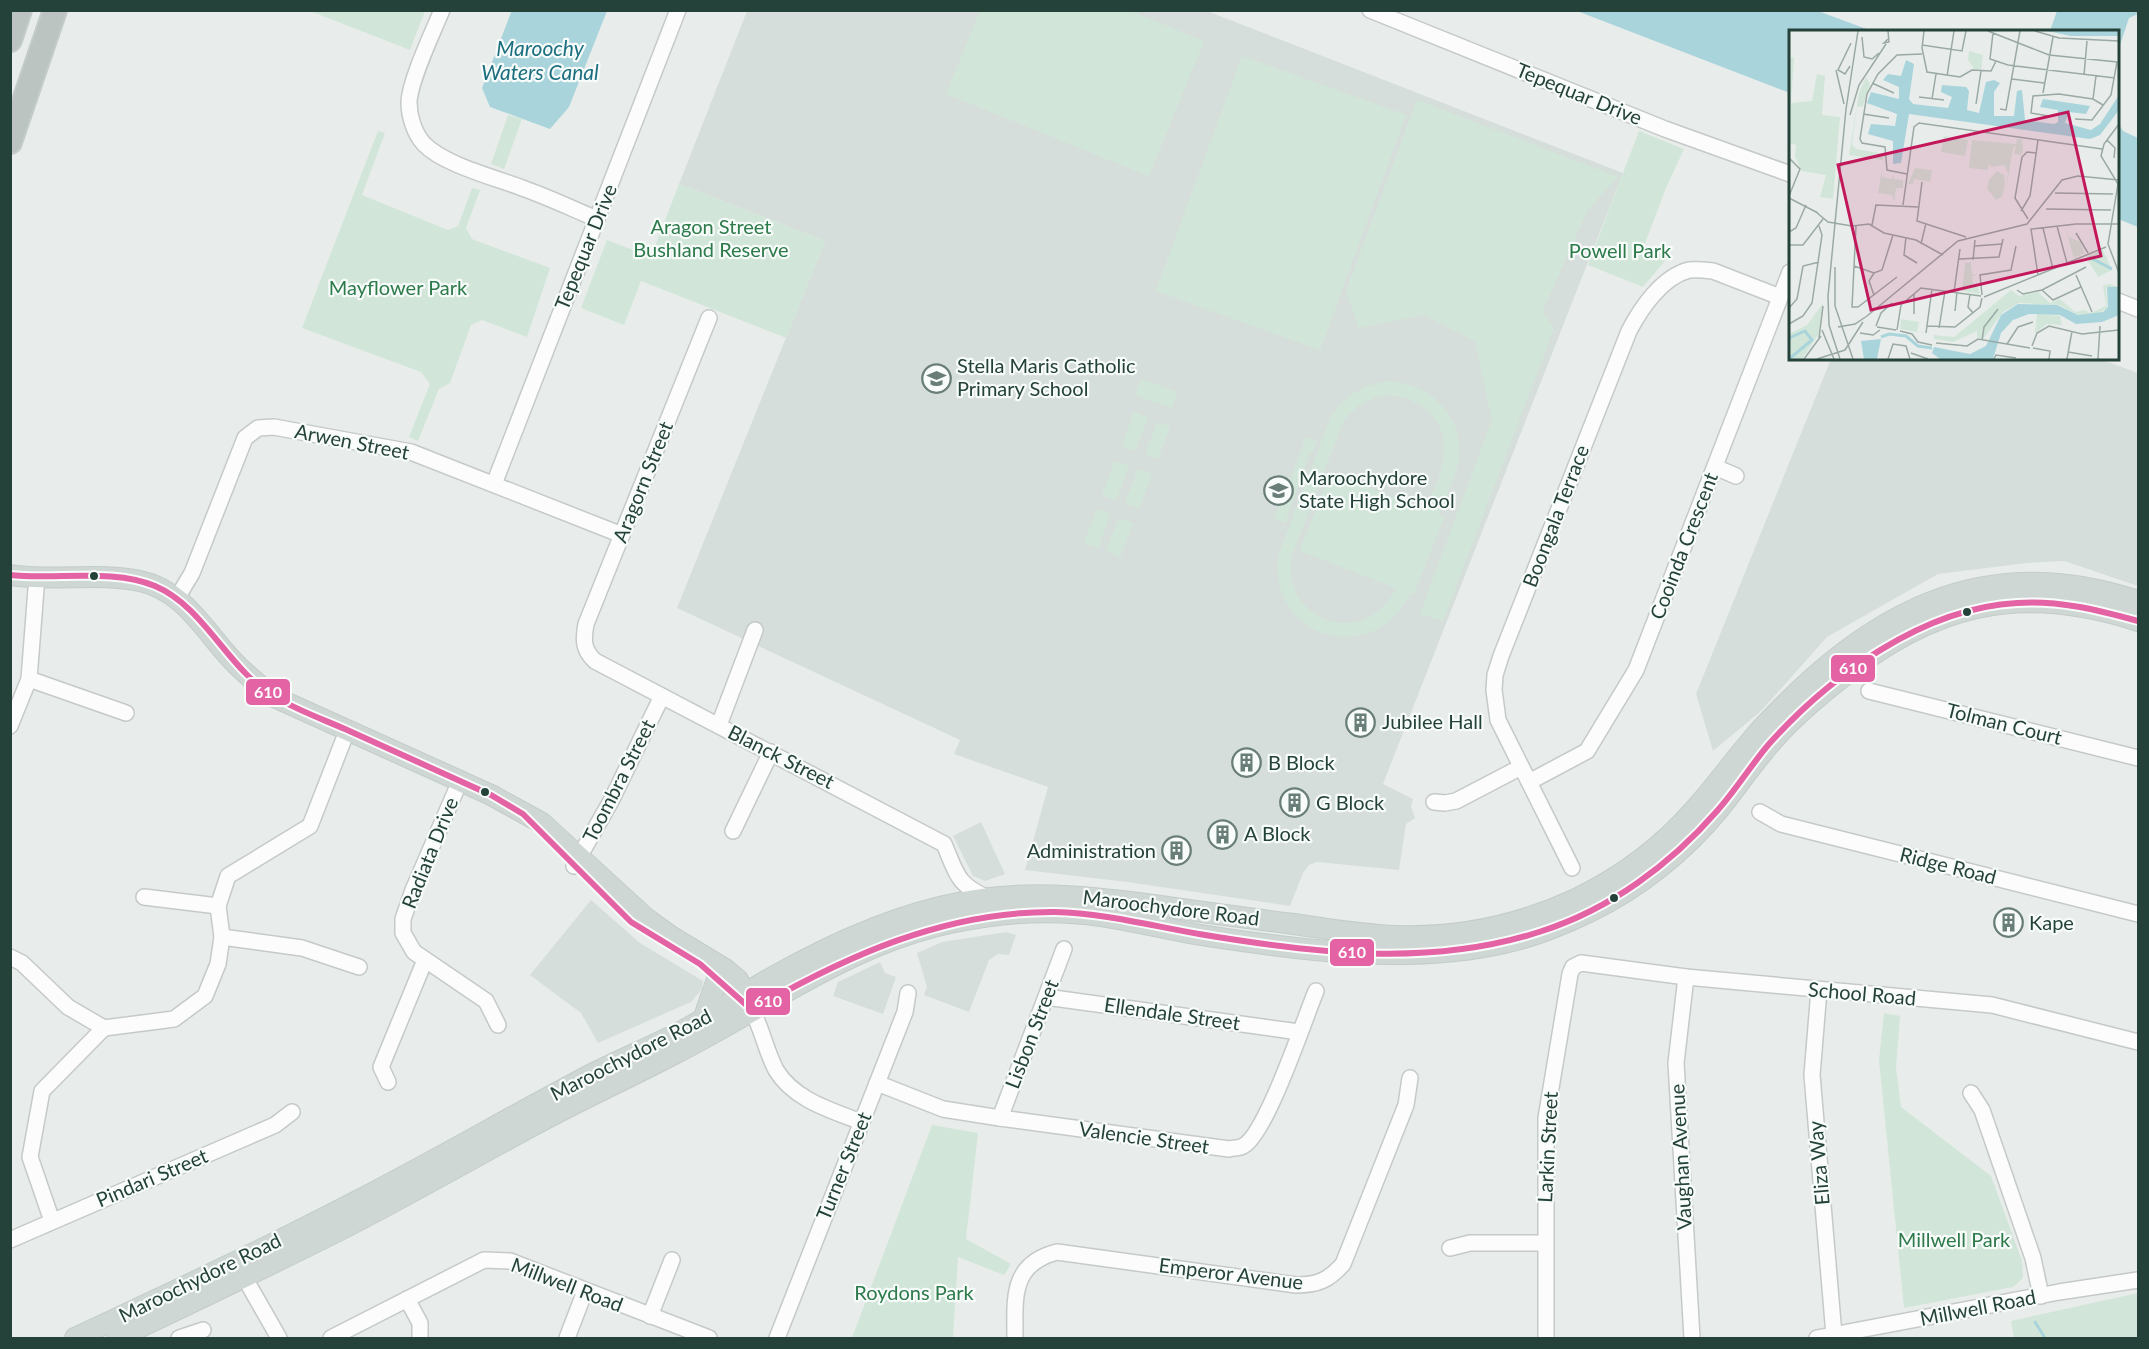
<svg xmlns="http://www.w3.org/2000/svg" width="2149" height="1349" font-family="Lato,sans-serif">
  <rect width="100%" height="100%" fill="#e8edeb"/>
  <!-- built -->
  <g fill="#d6dedb">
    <path d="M747 11H1207L1623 173 1383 784 1413 799 1411 807 1415 818 1406 824 1399 870 1317 862 1309 865 1303 873 1290 906 1127 882 1025 870 1048 787 954 754 960 740 677 608 825 241 679 184Z"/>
    <path d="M1831 359H2100L2138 373V586L2064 561 2027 563 1938 574 1827 637 1761 711 1713 751 1696 694Z"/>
    <path d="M981 822 1005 874 985 881 973 876 953 836Z"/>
    <path d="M591 900 640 943 703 981 702 989 691 1002 598 1043 581 1013 530 975Z"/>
    <path d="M1006 932 1016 935 1009 955 998 954 989 960 969 1012 924 995 927 987 917 953 942 942Z"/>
    <path d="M880 962 885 973 896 977 883 1014 833 996 838 982Z"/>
  </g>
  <!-- green -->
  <g fill="#d1e6d8" fill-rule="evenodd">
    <path d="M310 11H425L410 50Z"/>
    <path d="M980 11H1130L1204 41 1149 176 946 94Z"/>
    <path d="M1242 56 1406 115 1320 350 1156 291Z"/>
    <path d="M1417 100 1618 177 1588 209 1542 312 1554 328 1443 621 1420 614 1492 420 1475 341 1424 315 1359 328 1346 291Z"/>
    <path d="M508 115 522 119 504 169 491 164Z"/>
    <path d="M378 131 385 133 362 195 448 230 458 226 472 188 480 190 466 228 472 239 550 268 527 337 482 320 471 325 450 383 439 389 418 441 409 437 430 384 421 372 302 328Z"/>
    <path d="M1639 131 1684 149 1666 188 1644 246 1669 256 1643 287 1588 265Z"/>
    <path d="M679 184 825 241 786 338 641 281 624 325 581 308 607 240 651 257Z"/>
    <path d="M1141 379 1177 392 1172 408 1135 395Z"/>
    <path d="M1391 381C1430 385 1464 416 1459 458 1456 477 1446 496 1439 515L1444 517 1414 594 1410 593C1374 670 1266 638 1279 554L1331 416C1346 394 1365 384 1391 381ZM1387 395C1418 396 1446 418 1444 451 1444 471 1433 492 1425 509L1330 473 1300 551 1396 588C1368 649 1283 625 1291 558L1343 422C1354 406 1368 398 1387 395Z"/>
    <path d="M1134 412 1148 418 1135 451 1122 446Z"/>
    <path d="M1157 422 1170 427 1158 459 1145 454Z"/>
    <path d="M1306 437 1317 441 1312 454 1310 453 1285 523 1274 519 1279 506H1281Z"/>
    <path d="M1115 461 1129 466 1116 500 1102 495Z"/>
    <path d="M1138 469 1152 474 1139 508 1125 503Z"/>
    <path d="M1097 509 1110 514 1098 548 1084 543Z"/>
    <path d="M1119 518 1133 523 1120 557 1106 551Z"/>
    <path d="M1884 1013 1900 1016 1896 1068 1901 1107 1991 1176 2022 1261 2023 1278 2013 1287 1904 1308 1879 1060Z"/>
    <path d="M932 1125 978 1133 966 1239 1011 1264 1004 1275 958 1257 953 1338H852Z"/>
    <path d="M2138 1293V1338H2014L2011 1321Z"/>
  </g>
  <!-- water -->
  <g fill="#a9d4db">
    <path d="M512 10 607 11 569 107 550 129 490 107 482 88Z"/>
    <path d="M1577 11H1818L1872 31 1790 32V93Z"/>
    <path d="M2057 11 2138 10V14L2129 18 2118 51V32L2050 31Z"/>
    <path d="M2118 123 2123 131 2138 138V227L2118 219Z"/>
  </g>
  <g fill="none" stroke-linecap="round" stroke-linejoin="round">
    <!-- stream -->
    <path stroke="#a9d4db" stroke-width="3" d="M2035 1322 2045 1338"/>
    <defs>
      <g id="minor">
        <path d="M442 10C433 32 410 80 409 102 409 116 414 133 424 144 444 165 497 178 525 189 550 198 573 209 597 219"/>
        <path d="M1370 10 1665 129 1790 174"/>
        <path d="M2118 301 2138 309"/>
        <path d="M709 318 586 624C583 640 583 650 595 661L944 844C957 874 956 884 988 898"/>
        <path d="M1715 467 1736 476"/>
        <path d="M494 484 678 10"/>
        <path d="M177 598 192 573 245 438 258 428 274 427 411 452 622 535"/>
        <path d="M29 679 126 713"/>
        <path d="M1869 691 2138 758"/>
        <path d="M719 725 755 630"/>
        <path d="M10 726 29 679 37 576"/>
        <path d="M460 781 413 890 403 919V933L414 952 486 1001 498 1025"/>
        <path d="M1529 782 1587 751 1636 670 1790 272"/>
        <path d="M1434 802 1445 803 1456 801 1521 767"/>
        <path d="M1760 812 1781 824 2138 914"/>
        <path d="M733 831 771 752"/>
        <path d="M574 866 611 801 662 696"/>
        <path d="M1572 868 1498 720 1494 690 1495 675 1501 656 1629 331C1641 308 1662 277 1689 270 1697 269 1705 270 1713 271L1780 297"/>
        <path d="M144 897 218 906"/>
        <path d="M222 937 302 948 359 967"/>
        <path d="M10 957 22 963 68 1007 104 1028 174 1019 205 996 218 964 222 937 218 906 228 876 310 826 347 731"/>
        <path d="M1686 977 1676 1063 1692 1338"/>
        <path d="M1819 990 1812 1075 1834 1335"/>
        <path d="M1046 997 1299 1032"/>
        <path d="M752 1010C762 1029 766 1051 776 1070 794 1100 831 1110 861 1122"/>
        <path d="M388 1082 381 1067 425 960"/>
        <path d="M877 1083 943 1109 1000 1118 1229 1149C1233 1148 1240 1148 1243 1146 1266 1135 1304 1020 1316 991"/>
        <path d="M1971 1093 1982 1110 2033 1258 2041 1296"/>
        <path d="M1000 1118 1064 949"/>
        <path d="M52 1221 30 1157 42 1091 104 1028"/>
        <path d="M10 1240 275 1125 292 1112"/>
        <path d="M1450 1248 1470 1243H1545"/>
        <path d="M239 1268 279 1338"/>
        <path d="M407 1299 420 1323V1338"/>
        <path d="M650 1316 672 1260"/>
        <path d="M179 1338 203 1330"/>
        <path d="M331 1338 484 1260 510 1261 709 1338"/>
        <path d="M567 1338 585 1291"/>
        <path d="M777 1338 905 1012 908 993"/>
        <path d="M1015 1338C1015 1299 1010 1264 1057 1252L1296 1285C1318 1285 1329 1280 1343 1264L1406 1105 1410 1078"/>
        <path d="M1546 1338V1118L1570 974 1573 967 1581 963 1686 977 1992 1005 2138 1042"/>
        <path d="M1817 1338 2059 1292 2138 1280"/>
      </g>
      <g id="major">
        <path d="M10 575C53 582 97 572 140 581 183 590 204 630 232 660 245 674 259 685 274 697L491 795 542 823 647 919 672 937 725 969 738 980 746 993 750 1004"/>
        <path d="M704 1019C707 1005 713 993 717 979"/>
        <path d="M75 1338C169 1294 263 1250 355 1202 433 1162 510 1117 588 1076 619 1060 651 1047 682 1031 712 1015 741 995 771 978 829 945 896 914 963 902 1024 890 1085 896 1146 904 1195 911 1245 918 1294 924 1329 929 1363 935 1397 936 1459 938 1520 925 1576 899 1621 877 1662 847 1695 809 1718 783 1738 755 1761 729 1867 615 1980 548 2138 601"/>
        <path d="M117 1338C191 1303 266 1267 340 1230 411 1194 479 1154 549 1117 592 1094 637 1074 680 1051 770 1005 854 942 955 922 1003 912 1053 909 1101 916 1134 921 1167 929 1201 935 1297 950 1408 965 1504 943 1533 937 1562 925 1589 912 1639 888 1685 851 1720 808 1739 784 1756 759 1776 737 1794 717 1814 700 1835 683 1931 604 2019 582 2138 621"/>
      </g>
      <g id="highway">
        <path d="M10 40 20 10"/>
        <path d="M10 142 55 10"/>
      </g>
    </defs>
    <!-- minor casing -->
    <use href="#minor" stroke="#c5cac8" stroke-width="18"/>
    <!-- major casing -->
    <use href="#major" stroke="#c3ccc9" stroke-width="22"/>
    <!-- highway casing -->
    <use href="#highway" stroke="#c3ccc9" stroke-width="26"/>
    <!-- minor -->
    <use href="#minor" stroke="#fcfcfc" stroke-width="15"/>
    <!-- major -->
    <use href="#major" stroke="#cfd7d5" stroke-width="20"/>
    <!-- highway -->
    <use href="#highway" stroke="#bcc4c2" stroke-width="22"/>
    <defs>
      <path id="bus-1" d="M10 575C56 580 113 568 155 586 205 607 228 670 275 697 297 710 322 719 345 729 394 751 442 773 491 795L523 814 631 922 700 964 752 1010C846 956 945 911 1055 912 1104 913 1152 926 1199 934 1312 953 1431 968 1542 931 1610 909 1670 865 1717 811 1736 790 1751 765 1769 744 1830 676 1923 608 2017 603 2059 600 2098 610 2138 621"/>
    </defs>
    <!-- bus-1 casing -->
    <use href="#bus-1" stroke="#f7fbf9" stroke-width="10"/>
    <!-- bus-1 -->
    <use href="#bus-1" stroke="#e463a4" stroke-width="6"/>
  </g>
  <!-- icons -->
  <defs>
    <symbol id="school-ring" viewBox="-11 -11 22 22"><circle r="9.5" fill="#f7fbf9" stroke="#697e78" stroke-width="1.5"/><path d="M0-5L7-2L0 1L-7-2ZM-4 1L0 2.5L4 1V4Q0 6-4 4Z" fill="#697e78"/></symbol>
    <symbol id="building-ring" viewBox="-11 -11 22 22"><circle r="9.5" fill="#f7fbf9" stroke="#697e78" stroke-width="1.5"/><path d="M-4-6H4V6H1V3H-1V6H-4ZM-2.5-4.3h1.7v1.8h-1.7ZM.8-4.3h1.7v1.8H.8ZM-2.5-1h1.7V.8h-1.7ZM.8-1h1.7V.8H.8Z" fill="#697e78"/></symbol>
  </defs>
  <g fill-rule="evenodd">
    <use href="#school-ring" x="920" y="362" width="33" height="33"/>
    <use href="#school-ring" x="1262" y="474" width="33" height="33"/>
    <use href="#building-ring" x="1344" y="706" width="33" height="33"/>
    <use href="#building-ring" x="1230" y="746" width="33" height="33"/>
    <use href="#building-ring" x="1278" y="786" width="33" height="33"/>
    <use href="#building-ring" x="1206" y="818" width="33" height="33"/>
    <use href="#building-ring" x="1160" y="834" width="33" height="33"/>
    <use href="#building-ring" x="1992" y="906" width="33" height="33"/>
  </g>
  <!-- markers -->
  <g fill="#24423a" stroke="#f7fbf9" stroke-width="2">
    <circle cx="94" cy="576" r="5"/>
    <circle cx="1967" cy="612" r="5"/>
    <circle cx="485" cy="792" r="5"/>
    <circle cx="1614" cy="898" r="5"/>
  </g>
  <g text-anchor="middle" stroke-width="4.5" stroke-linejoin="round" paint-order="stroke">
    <!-- street labels -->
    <g font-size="20" fill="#24423a" stroke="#f7fbf9">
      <text transform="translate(1579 94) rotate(22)" y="7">Tepequar Drive</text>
      <text transform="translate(586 247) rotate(-68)" y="7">Tepequar Drive</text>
      <text transform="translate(352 442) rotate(11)" y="7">Arwen Street</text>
      <text transform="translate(643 482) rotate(-68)" y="7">Aragorn Street</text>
      <text transform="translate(1556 516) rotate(-69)" y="7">Boongala Terrace</text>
      <text transform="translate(1684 546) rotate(-69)" y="7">Cooinda Crescent</text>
      <text transform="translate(2004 724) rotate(14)" y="7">Tolman Court</text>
      <text transform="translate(781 757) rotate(27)" y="7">Blanck Street</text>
      <text transform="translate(619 781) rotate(-63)" y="7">Toombra Street</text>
      <text transform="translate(430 853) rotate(-68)" y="7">Radiata Drive</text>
      <text transform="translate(1948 866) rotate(14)" y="7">Ridge Road</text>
      <text transform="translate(1171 908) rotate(7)" y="7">Maroochydore Road</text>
      <text transform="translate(1862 994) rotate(5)" y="7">School Road</text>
      <text transform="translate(1172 1014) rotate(8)" y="7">Ellendale Street</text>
      <text transform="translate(1032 1034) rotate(-69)" y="7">Lisbon Street</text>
      <text transform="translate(631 1055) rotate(-27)" y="7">Maroochydore Road</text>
      <text transform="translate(1144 1138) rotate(8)" y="7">Valencie Street</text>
      <text transform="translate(1548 1147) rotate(-87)" y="7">Larkin Street</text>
      <text transform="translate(1681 1157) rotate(-93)" y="7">Vaughan Avenue</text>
      <text transform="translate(1819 1163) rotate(-95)" y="7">Eliza Way</text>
      <text transform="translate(844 1166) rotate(-68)" y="7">Turner Street</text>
      <text transform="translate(152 1178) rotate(-23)" y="7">Pindari Street</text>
      <text transform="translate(1231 1274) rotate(7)" y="7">Emperor Avenue</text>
      <text transform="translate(200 1278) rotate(-26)" y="7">Maroochydore Road</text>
      <text transform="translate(567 1285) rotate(21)" y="7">Millwell Road</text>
      <text transform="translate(1978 1308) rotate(-11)" y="7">Millwell Road</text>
    </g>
    <!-- park labels -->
    <g font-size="20" fill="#2d7a4b" stroke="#f7fbf9">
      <text x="711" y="234">Aragon Street<tspan x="711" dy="23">Bushland Reserve</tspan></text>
      <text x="1620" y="258">Powell Park</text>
      <text x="398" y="295">Mayflower Park</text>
      <text x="1954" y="1247">Millwell Park</text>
      <text x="914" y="1300">Roydons Park</text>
    </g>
    <!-- poi labels -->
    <g font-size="20" fill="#24423a" stroke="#f7fbf9" text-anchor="start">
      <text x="957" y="373">Stella Maris Catholic<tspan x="957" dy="23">Primary School</tspan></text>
      <text x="1299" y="485">Maroochydore<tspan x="1299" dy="23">State High School</tspan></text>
      <text x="1382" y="729">Jubilee Hall</text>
      <text x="1268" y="770">B Block</text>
      <text x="1316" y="810">G Block</text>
      <text x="1244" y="841">A Block</text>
      <text x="1156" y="858" text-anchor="end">Administration</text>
      <text x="2029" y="930">Kape</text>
    </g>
    <!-- water labels -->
    <g font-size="21" font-style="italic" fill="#1c6f80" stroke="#f7fbf9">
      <text x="540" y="56">Maroochy<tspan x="540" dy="24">Waters Canal</tspan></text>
    </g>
  </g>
  <!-- overview -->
  <g transform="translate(1789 30)">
    <rect width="330" height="330" fill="#e8edeb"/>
    <path d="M180 21 194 25 192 40 185 39 179 30ZM0 27 5 28 2 73 23 71 28 44 36 46 33 85 51 87 44 169 31 167 37 145 13 141 6 127 7 115 0 113ZM77 47 81 54 74 76 68 77 63 114 67 119 95 124 94 130 60 125 70 63ZM155 106 179 110 176 126 152 122ZM228 109H233L234 121 232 125 225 124 227 115 224 118 216 166 219 143 215 135 202 137 200 133 199 140 180 138 183 110 227 114ZM126 138 143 140 141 152 125 149 124 154H119ZM93 140V147L103 149 105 144V149L114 150V158H107L105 172 103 165 89 163ZM208 141 215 145 216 155 213 167 207 170 198 159 200 150ZM276 197 280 207 291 212 296 223 285 228ZM314 220 323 240 309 247 297 227ZM182 232 183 244 188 246H183L184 256 189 257 191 264 173 261 176 233ZM320 254 330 257H317L318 278 308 284 290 285 270 275 230 273 214 282 194 309 188 307V301L164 312 145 309V305L165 307 222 260 230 266 249 262 261 273 271 269 286 282 295 280 302 283 317 276 314 256ZM34 273 31 302 13 329H0V304L18 295ZM248 284 271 286 273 295 258 294 246 303ZM112 289 130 292 128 302 111 299Z" fill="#d1e6d8"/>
    <path d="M258 1H330V6H282ZM117 30 125 34 120 69 124 74 159 78 163 67 152 62 153 55 177 57 180 61 178 80 190 83 197 52 205 50 211 53 205 62V86H225L228 61 233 60 236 90 265 94 269 92V80L251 77 254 69 301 76 297 84 280 82 276 93 302 100 311 94 330 65V80L311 105 301 109 120 84 112 133 104 134V111L79 104 82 94 106 96 108 84 78 73 82 62 110 69V57L94 50 99 44 112 46ZM318 257H330V285L313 292 287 294 271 285 240 284 224 290 212 303 204 329H151L143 323 145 317 181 324 197 316 212 285 229 274 268 275 289 285 314 282 319 277ZM92 309 88 329H75L72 311Z" fill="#a9d4db"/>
    <path fill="none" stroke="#a9d4db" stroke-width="3" d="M300 227 323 239M92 307 100 304 117 306 129 316 143 318M0 308 16 301 23 310 0 329"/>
    <path fill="none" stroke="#9aa9a4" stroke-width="1.5" d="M135 1 133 18 138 42 171 47 183 40 202 41 207 31M199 1 260 25 328 32 322 65 303 90 286 89M246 1 270 8 330 11M204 3 201 29 219 35 326 48M73 7 75 27 83 29 90 23M99 9 95 13 100 12 99 1M133 15 173 21 177 1M61 36 56 44 49 40 62 13M47 40 55 74M295 45 298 11M158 46 165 1M223 49 255 53M83 53 105 63M254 63 264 7M130 67 155 70M143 69 147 44M304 69 307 46M187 74 192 41M211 79 217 80 231 1M74 84 100 88M61 85 70 55 97 14M260 86 242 83 244 66 270 64 304 69 314 75M330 94 315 114 312 126 329 154 319 214 330 243M318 110 326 118 325 128M0 128 11 139 0 166M118 144 98 140 96 117 73 113 71 109 78 64 89 44 108 25 133 24M133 152 128 191 177 207M266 163 324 164M0 168 29 183M114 175 125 97 130 93 313 119M257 179 322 180M232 181 241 166 249 110M27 182 39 192 63 196 80 194 95 203 127 210 154 225M239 189 226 168 233 127 238 122 247 123M83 195 87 175 129 177M67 196 63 277H69L108 247M268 196 278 233M254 198 264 239M0 202 7 198 17 175M287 203 299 223M117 207 115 225 128 233M132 214 137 193M0 215H14L34 189M186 216 213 214M170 229 210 227 214 209M184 230 186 210M65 236 85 243 93 240 104 205M46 237V276L64 329M249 245 242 199 287 194H330M287 245 303 282M228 260 234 264 253 260 297 237M253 260 264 270 292 257M165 262 171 219M125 264V284M181 264 179 277 184 283M85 265 80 251 85 243M193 265 191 245 222 240 227 216M195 267 317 217M0 278 8 269 14 236 30 232M166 281 168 262M78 286 169 211 238 194 273 150 289 146 330 150M0 294 14 286 23 273 33 205 30 196M87 296 92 283 103 273M138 296 166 297 191 277 193 268M49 297 66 294 78 286M88 297 107 300M150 298 156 261M33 300 45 329M108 300 112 275 132 258 192 266M111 301 123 304 129 312 143 315M71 303 84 305 91 300M137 303 143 259M30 308 34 276M193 311 195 297 209 279M147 313 178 316 189 309 241 318M218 314 229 297 244 292M243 316 248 303 260 296 293 304 330 300M244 318 261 321 260 329M279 322 303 326M122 323 139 329M15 329 32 306M28 329 56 320 74 292M51 329 40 295 39 266 57 79 69 1M99 329 104 314 117 316 121 329M205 329 207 325 227 328M278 329 283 301M309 329 311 296"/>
    <path fill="#c2185b" fill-opacity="0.15" stroke="#c2185b" stroke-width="3" d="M279 82 312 226 82 280 49 135Z"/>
    <rect width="330" height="330" fill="none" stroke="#24423a" stroke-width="3"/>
  </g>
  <g stroke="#f7fbf9" stroke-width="2">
    <rect x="1830" y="654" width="46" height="29" rx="6" fill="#e463a4"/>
    <rect x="245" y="678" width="46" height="28" rx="6" fill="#e463a4"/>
    <rect x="1329" y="938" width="46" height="29" rx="6" fill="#e463a4"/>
    <rect x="745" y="987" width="46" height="29" rx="6" fill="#e463a4"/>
  </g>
  <g font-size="16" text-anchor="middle" font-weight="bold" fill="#fff">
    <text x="1853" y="674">610</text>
    <text x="268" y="698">610</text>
    <text x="1352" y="958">610</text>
    <text x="768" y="1007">610</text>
  </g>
  <!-- border -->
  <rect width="2149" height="1349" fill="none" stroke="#24423a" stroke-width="24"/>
</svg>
